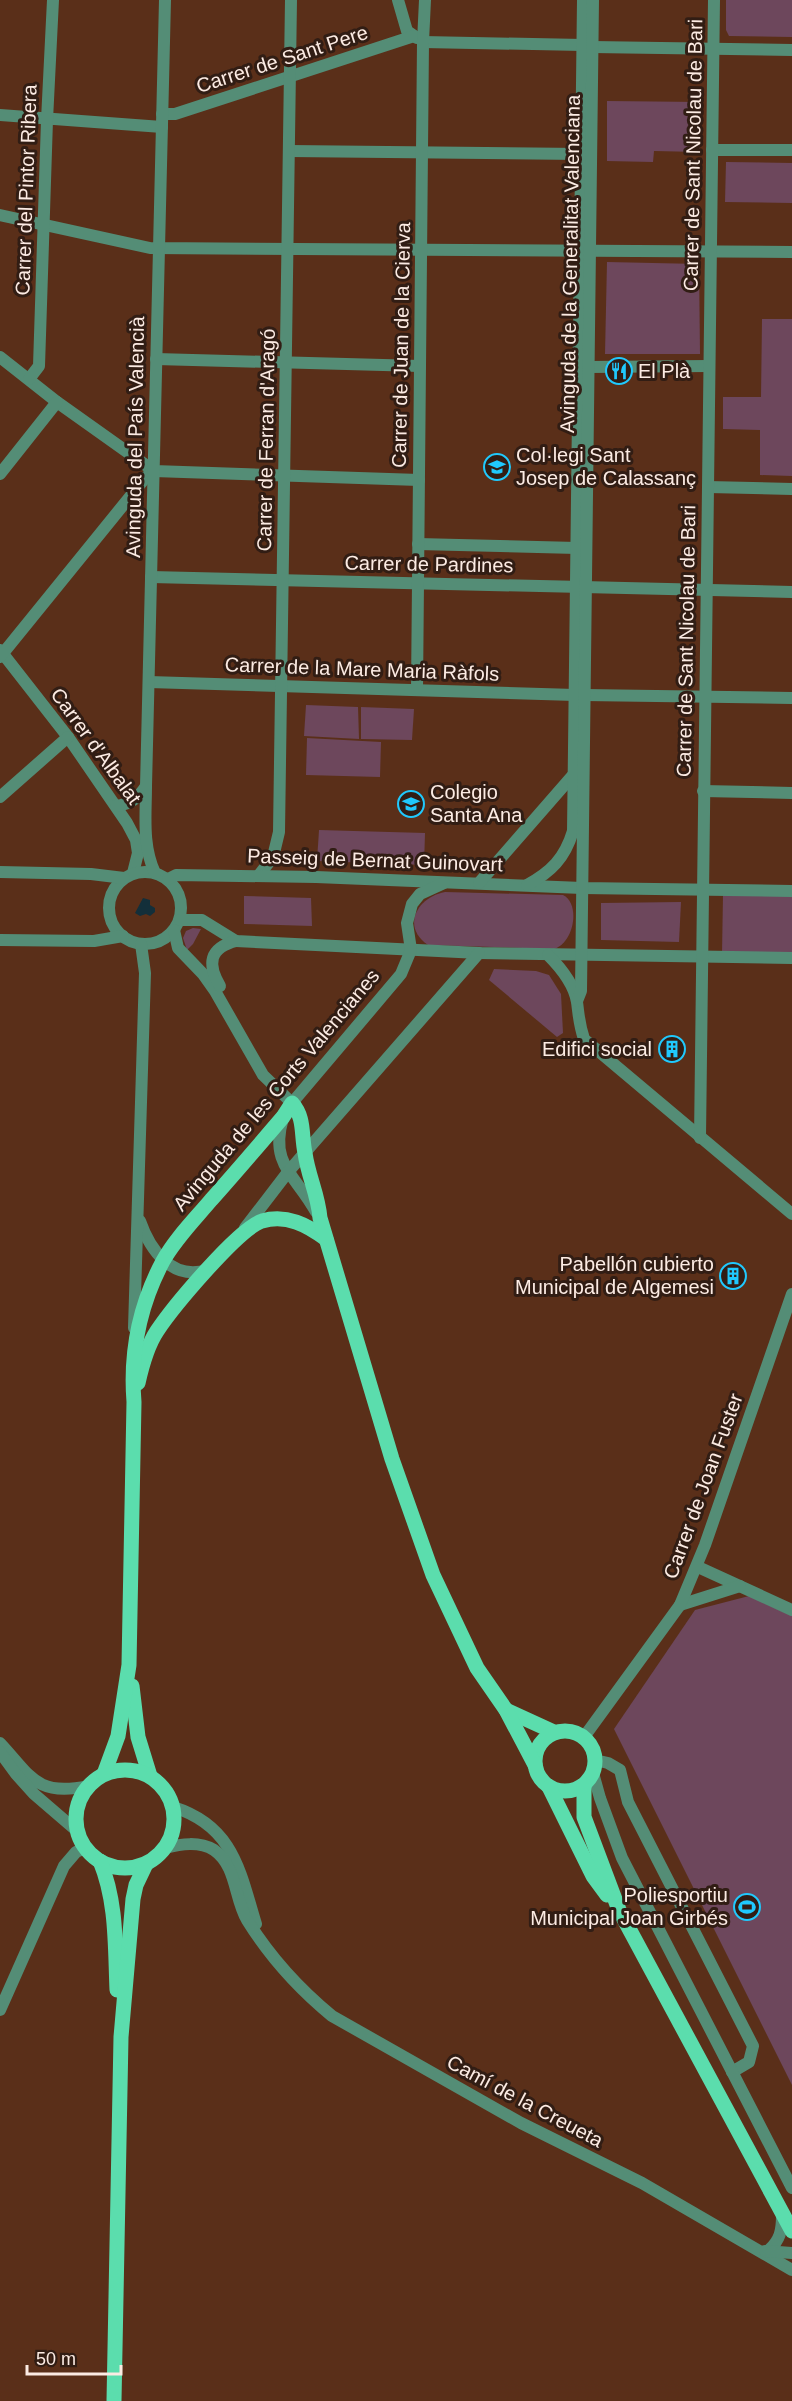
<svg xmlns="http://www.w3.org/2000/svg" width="792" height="2401" font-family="Arial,sans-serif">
  <rect width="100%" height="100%" fill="#5a2f19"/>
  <!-- green -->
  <g fill="#6d475c">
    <path d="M726 0H792V37L729 36 726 30Z"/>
    <path d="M607 101 700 102V152L654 151 653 162 607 161Z"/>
    <path d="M726 162 792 163V203L725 202Z"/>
    <path d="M607 262 699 264 700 354H605Z"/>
    <path d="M762 319H792V476L760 475V430L723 429V397H761Z"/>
    <path d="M306 705 358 707 359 739 304 736Z"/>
    <path d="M361 707 414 709 412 740 361 739Z"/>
    <path d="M307 738 381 742 380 777 306 775Z"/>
    <path d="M319 830 425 833 424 865 317 861Z"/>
    <path d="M445 892 563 895C581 904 574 943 554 949L428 945C401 927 417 897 445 892Z"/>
    <path d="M723 895 792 896V955L722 954Z"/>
    <path d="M244 896 311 898 312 926 244 924Z"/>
    <path d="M681 902 679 942 601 940V903Z"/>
    <path d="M193 928 201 929 193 944 187 950 183 938 186 931Z"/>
    <path d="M494 969 536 971 549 975 561 994 563 1033 557 1037 489 980Z"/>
    <path d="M749 1596 792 1616V2085L614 1729 695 1610Z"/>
  </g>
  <!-- water -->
  <path fill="#132f3a" d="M143 898 150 900V905L155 908V912L150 916 146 914 140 916 135 913Z"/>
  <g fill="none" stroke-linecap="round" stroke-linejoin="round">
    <!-- minor -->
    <g stroke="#548d76" stroke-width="12">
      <path d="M398 0 407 31 417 38"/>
      <path d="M423 42 583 45"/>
      <path d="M592 47 792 50"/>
      <path d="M162 114H175L414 36"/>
      <path d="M0 115 162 127"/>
      <path d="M712 150H792"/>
      <path d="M289 151 582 154"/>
      <path d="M0 215 150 248 792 252"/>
      <path d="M0 357 57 402 154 471 419 480"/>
      <path d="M156 359 420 366"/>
      <path d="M588 367 709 366"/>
      <path d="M29 379 39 366 47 120 53 0"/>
      <path d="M0 474 57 402"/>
      <path d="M708 487 792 489"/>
      <path d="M418 544 577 548"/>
      <path d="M151 577 792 592"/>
      <path d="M0 650 68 737 127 823 136 840 138 853 133 873"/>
      <path d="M0 657 146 477 154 471"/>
      <path d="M149 682 575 695"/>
      <path d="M417 690 423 42 425 0"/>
      <path d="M584 695 792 698"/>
      <path d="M703 791 792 793"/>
      <path d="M0 797 68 737"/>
      <path d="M116 806C131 804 138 798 146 786"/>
      <circle cx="145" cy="908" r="36"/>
      <path d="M0 872 91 874 124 878"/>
      <path d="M155 873C142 845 146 815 146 786L165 0"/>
      <path d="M259 875 273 857 279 832 291 0"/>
      <path d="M168 879 176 875 316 877 582 888 792 891"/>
      <path d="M479 883 574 774"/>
      <path d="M527 885C551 872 565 858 573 831L583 0"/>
      <path d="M180 920H202L236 941 479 953 792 958"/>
      <path d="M174 930 178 948 203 974 215 991 263 1075 292 1103 401 974 411 950 407 923 412 904 420 894 444 883"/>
      <path d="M0 940 94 941 123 936"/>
      <path d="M548 955C560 967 574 984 577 1002 579 1017 579 1024 584 1039L792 1214"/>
      <path d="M220 986C207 964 209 948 236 941"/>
      <path d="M577 1001 581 991 593 0"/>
      <path d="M283 1118C269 1165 296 1175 316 1212"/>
      <path d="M700 1138 714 0"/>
      <path d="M140 1221C150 1250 172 1281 207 1270"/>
      <path d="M245 1228 288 1172 479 953"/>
      <path d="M134 1328 145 973 141 944"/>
      <path d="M698 1567 792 1610"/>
      <path d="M680 1605 740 1586"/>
      <path d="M584 1737 680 1605 705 1545 792 1294"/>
      <path d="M0 1743C31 1776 36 1797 88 1786"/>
      <path d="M0 1752 16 1774 34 1794 77 1831"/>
      <path d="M595 1760 608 1763 620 1770 628 1802 753 2046 749 2062 732 2072"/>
      <path d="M593 1773 600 1798 622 1858 792 2188"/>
      <path d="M173 1807C234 1826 240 1872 256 1924"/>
      <path d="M165 1848C181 1844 199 1841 214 1850 237 1866 234 1898 247 1920 270 1957 298 1988 332 2016L521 2123 642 2183 792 2270"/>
      <path d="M0 2010 64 1866 76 1852 85 1848"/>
      <path d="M769 2250C780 2240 782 2231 782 2215"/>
      <path d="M765 2251 792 2253"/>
    </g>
    <!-- major -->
    <g stroke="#5bddad" stroke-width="15">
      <path d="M138 1383C142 1365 147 1346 157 1331 173 1307 238 1229 262 1221 287 1214 307 1225 326 1239"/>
      <path d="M132 1686 138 1737 150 1776"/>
      <path d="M506 1710 554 1732"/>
      <circle cx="565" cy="1761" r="30"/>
      <circle cx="125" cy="1819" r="49"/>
      <path d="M104 1774 118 1736 129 1665 134 1402C130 1352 139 1306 163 1261 175 1239 195 1219 211 1200 235 1173 259 1145 283 1117L292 1103C305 1118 301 1134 305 1153 308 1176 318 1194 320 1218L392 1459 433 1575 477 1668 506 1710 535 1765"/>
      <path d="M584 1785V1817L619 1910 792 2231"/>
      <path d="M549 1787 593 1876 607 1895"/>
      <path d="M100 1861C117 1902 115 1946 117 1990"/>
      <path d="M114 2401 121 2037 133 1899 136 1885 146 1864"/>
    </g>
  </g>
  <!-- icons -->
  <defs>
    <symbol id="restaurant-ring" viewBox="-11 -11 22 22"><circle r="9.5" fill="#311d14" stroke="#20c9fd" stroke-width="1.5"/><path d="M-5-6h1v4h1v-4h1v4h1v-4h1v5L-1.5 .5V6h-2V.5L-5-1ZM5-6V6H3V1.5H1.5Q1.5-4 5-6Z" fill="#20c9fd"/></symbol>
    <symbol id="school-ring" viewBox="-11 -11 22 22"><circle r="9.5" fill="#311d14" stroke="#20c9fd" stroke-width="1.5"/><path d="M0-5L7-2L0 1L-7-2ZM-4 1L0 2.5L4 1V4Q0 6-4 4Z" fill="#20c9fd"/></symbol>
    <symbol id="building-ring" viewBox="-11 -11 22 22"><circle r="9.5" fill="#311d14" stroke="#20c9fd" stroke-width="1.5"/><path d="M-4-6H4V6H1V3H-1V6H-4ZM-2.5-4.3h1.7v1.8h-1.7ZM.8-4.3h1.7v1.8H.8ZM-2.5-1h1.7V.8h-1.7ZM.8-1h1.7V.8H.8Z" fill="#20c9fd"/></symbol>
    <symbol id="stadium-ring" viewBox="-11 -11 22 22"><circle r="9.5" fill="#311d14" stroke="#20c9fd" stroke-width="1.5"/><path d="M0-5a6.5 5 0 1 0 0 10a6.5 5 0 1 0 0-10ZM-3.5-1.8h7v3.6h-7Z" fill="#20c9fd"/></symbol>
  </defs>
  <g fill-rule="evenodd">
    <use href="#restaurant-ring" x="604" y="356" width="30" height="30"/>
    <use href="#school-ring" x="482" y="452" width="30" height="30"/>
    <use href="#school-ring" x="396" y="789" width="30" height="30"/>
    <use href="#building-ring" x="657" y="1034" width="30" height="30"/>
    <use href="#building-ring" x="718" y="1261" width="30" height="30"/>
    <use href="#stadium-ring" x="732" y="1892" width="30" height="30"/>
  </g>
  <g text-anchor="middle" stroke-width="6" stroke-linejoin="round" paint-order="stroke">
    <!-- street labels -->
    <g font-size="20" fill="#fcebe3" stroke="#311d14">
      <text transform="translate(282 59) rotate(-18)" y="7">Carrer de Sant Pere</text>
      <text transform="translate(693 155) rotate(-89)" y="7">Carrer de Sant Nicolau de Bari</text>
      <text transform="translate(26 190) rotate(-88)" y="7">Carrer del Pintor Ribera</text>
      <text transform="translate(570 264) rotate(-89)" y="7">Avinguda de la Generalitat Valenciana</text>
      <text transform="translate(401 345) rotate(-89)" y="7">Carrer de Juan de la Cierva</text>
      <text transform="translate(135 437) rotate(-89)" y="7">Avinguda del País Valencià</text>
      <text transform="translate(266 440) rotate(-89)" y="7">Carrer de Ferran d'Aragó</text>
      <text transform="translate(429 564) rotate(1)" y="7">Carrer de Pardines</text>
      <text transform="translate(686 641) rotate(-89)" y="7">Carrer de Sant Nicolau de Bari</text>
      <text transform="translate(362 669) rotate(2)" y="7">Carrer de la Mare Maria Ràfols</text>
      <text transform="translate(96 746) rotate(54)" y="7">Carrer d'Albalat</text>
      <text transform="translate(375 860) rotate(2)" y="7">Passeig de Bernat Guinovart</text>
      <text transform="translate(276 1090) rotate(-50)" y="7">Avinguda de les Corts Valencianes</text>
      <text transform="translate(703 1486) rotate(-70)" y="7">Carrer de Joan Fuster</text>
      <text transform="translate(525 2101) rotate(28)" y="7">Camí de la Creueta</text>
    </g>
    <!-- poi labels -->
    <g font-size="20" fill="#fcebe3" stroke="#311d14" text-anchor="start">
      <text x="638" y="378">El Plà</text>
      <text x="516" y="462">Col·legi Sant<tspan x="516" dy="23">Josep de Calassanç</tspan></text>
      <text x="430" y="799">Colegio<tspan x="430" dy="23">Santa Ana</tspan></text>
      <text x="652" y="1056" text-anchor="end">Edifici social</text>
      <text x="714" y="1271" text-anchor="end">Pabellón cubierto<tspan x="714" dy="23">Municipal de Algemesi</tspan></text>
      <text x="728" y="1902" text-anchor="end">Poliesportiu<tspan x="728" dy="23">Municipal Joan Girbés</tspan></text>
    </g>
  </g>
  <!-- scale -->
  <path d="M27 2365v9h94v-9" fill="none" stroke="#fcebe3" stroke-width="3"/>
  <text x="36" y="2365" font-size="18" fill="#fcebe3" stroke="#311d14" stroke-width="4.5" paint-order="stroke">50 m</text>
</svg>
